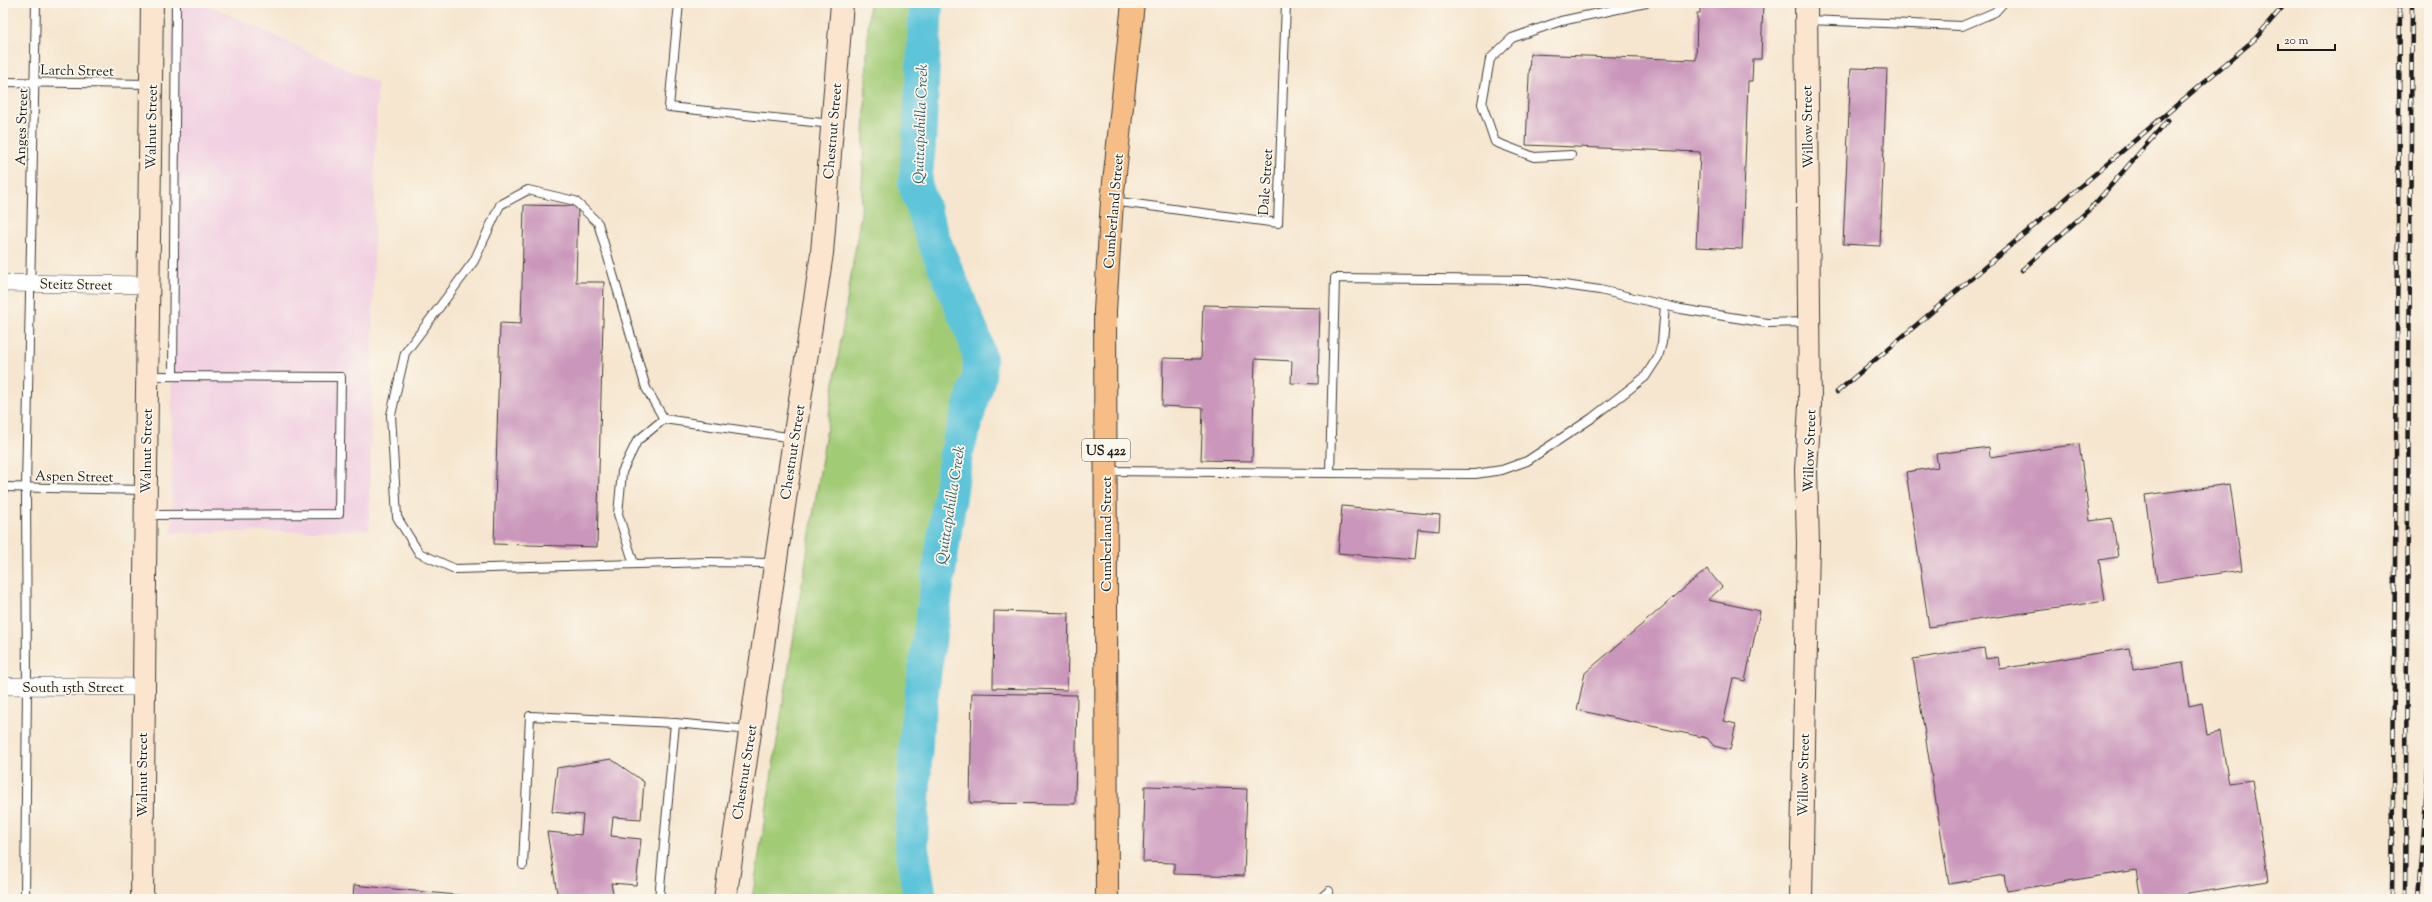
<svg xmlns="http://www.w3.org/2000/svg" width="2432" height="902" font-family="'Sorts Mill Goudy',serif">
  <rect width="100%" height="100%" fill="#fbf7ec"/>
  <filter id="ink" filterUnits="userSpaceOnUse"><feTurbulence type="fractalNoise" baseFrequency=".025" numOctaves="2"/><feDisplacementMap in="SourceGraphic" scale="8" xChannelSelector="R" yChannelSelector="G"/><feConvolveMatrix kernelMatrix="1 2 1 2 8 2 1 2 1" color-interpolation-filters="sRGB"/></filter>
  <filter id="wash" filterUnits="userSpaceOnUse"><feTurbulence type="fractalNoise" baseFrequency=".012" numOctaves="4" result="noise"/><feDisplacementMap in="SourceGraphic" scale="16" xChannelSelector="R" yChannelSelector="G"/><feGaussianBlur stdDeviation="0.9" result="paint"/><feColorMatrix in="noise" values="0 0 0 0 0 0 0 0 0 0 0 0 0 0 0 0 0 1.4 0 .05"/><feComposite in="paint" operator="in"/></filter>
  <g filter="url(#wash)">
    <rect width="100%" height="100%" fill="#f6e6cf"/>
    <!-- built -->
    <path fill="#f1d0e2" d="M171 3H197L213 7 377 83 369 530 172 533Z"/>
    <!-- green -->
    <path fill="#a2cb76" stroke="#5f7449" d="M869 3H912L903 185 967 350 969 371 945 454 905 734 901 842 911 899H752L861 213Z"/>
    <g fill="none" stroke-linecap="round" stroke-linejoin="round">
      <!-- river -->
      <path stroke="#5dc4da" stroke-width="34" d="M920 899 911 842 917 725 956 454 979 377 980 360 975 339 934 241 915 184 919 144 926 3"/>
    </g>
    <g id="blocks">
      <!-- building -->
      <g fill="#ca96bb">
        <path d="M1700 3H1763L1761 59H1753L1752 81H1748L1742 249 1696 247 1700 152 1526 145 1530 54 1696 60 1697 13H1700Z"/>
        <path d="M1851 68 1887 69 1880 246 1843 244Z"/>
        <path d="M524 205 578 206 576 282H604L597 547 494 544 500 323 521 324Z"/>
        <path d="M1203 305 1320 308 1318 384 1291 383 1292 361 1255 359 1252 461 1201 460 1203 408 1162 406 1163 358 1201 359Z"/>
        <path d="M2079 444 2090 521 2112 518 2118 557 2099 560 2105 601 1929 627 1906 472 1938 467 1936 454 1989 447 1990 457Z"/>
        <path d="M2230 484 2242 570 2157 582 2145 495Z"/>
        <path d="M1342 506 1440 515 1439 531 1418 529 1415 560 1338 553Z"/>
        <path d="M1707 569 1722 587 1708 600 1760 611 1745 681 1733 678 1724 721 1736 724 1730 750 1714 746 1707 738 1577 710 1585 673Z"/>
        <path d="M994 611 1069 613 1067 690 993 688Z"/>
        <path d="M1984 648 1986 659 1998 657 2000 669 2129 648 2133 670 2183 662 2189 706 2202 703 2207 735 2220 732 2229 783 2252 780 2268 881 2157 899H2141L2136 870 2007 891 2004 875 1949 884 1913 659Z"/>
        <path d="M972 693 1077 695 1075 804 970 803Z"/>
        <path d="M611 759 644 782 641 819 613 817 611 836 641 839 636 885 611 883 614 899H558L547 832 581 835 583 815 552 812 557 768Z"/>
        <path d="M1145 786 1247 789 1244 876 1174 874V863L1143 862Z"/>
        <path d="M354 885 486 898V899H353Z"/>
      </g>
    </g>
  </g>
  <g filter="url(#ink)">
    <use href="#blocks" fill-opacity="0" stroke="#3d3a37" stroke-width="1"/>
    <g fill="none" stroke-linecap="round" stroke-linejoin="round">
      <defs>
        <g id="lane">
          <path d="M679 3 669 107 832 124"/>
          <path d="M1807 20 1962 26 1995 12 2003 3"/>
          <path d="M3 82 150 84"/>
          <path d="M1571 155 1534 157 1495 142 1482 104 1490 59 1512 38 1561 21 1646 3"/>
          <path d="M1112 201 1278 223 1286 3"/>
          <path d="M173 376 176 3"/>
          <path d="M1107 471 1330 473 1335 278 1529 280 1600 290 1681 309 1767 323 1808 322"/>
          <path d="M1330 473 1475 474 1502 470 1527 461 1592 418 1645 377 1658 357 1662 343 1665 305"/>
          <path d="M3 487 144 490"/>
          <path d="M146 515 339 514 341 377 148 376"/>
          <path d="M775 563 709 562 455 569 419 553 397 517 391 415 405 353 474 261 500 205 528 190 575 201 598 223 646 388 664 419 794 438"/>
          <path d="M634 564 618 514 622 472 637 441 664 419"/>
          <path d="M523 865 530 716 675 723"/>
          <path d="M25 899 27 686 26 488 36 3"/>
          <path d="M659 899 675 723 750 730"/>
          <path d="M1320 899 1329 891"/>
        </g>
        <g id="street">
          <path d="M3 283 150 285"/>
          <path d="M3 686 142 687"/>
        </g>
        <g id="secondary">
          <path d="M142 899C143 600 149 302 152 3"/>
          <path d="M725 899 822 253 842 3"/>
          <path d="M1801 899 1808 543 1806 470 1810 406 1806 3"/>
        </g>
        <path id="highway" d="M1107 899 1105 311 1112 201 1133 3"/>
      </defs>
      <!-- lane casing -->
      <use href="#lane" stroke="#3d3a37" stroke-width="10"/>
      <!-- street casing -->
      <use href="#street" stroke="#3d3a37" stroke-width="18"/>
      <!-- secondary casing -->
      <use href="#secondary" stroke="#3d3a37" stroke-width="24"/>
      <!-- highway casing -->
      <use href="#highway" stroke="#3d3a37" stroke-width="24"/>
      <!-- lane -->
      <use href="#lane" stroke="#fff" stroke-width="8"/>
      <!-- street -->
      <use href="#street" stroke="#fff" stroke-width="17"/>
      <!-- secondary -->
      <use href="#secondary" stroke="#fbe5cf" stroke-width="22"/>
      <!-- highway -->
      <use href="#highway" stroke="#f6be86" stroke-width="22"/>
      <defs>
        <g id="rail">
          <path d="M2022 270 2092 207 2168 120"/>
          <path d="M1837 392 2255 39 2286 3"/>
          <path d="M2392 899 2400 3"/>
          <path d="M2405 899 2412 3"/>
          <path d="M2419 899 2429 756"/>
        </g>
      </defs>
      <!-- rail casing -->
      <use href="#rail" stroke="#1c1c1c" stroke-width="4.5"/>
      <!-- rail -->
      <use href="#rail" stroke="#fbf7ec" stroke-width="3" stroke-dasharray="9" stroke-linecap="butt"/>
    </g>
  </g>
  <g text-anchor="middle" stroke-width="3.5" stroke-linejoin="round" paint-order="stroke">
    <!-- shield labels -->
    <rect fill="#fbf7ec" stroke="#5f5e5a" stroke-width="1" x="1082" y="439" width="48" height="22" rx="3"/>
    <g font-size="13" font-weight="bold" fill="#1c1c1c">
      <text x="1106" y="455">US 422</text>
    </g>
    <!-- street labels -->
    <g font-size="14" fill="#1c1c1c" stroke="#fbf7ec">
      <text transform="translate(77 70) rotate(1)" y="5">Larch Street</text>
      <text transform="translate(21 127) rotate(-88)" y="5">Anges Street</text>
      <text transform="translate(151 127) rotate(-89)" y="5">Walnut Street</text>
      <text transform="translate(1807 127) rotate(-91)" y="5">Willow Street</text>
      <text transform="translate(832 131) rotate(-85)" y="5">Chestnut Street</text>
      <text transform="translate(1265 182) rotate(-86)" y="5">Dale Street</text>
      <text transform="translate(1113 211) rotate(-85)" y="5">Cumberland Street</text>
      <text transform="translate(76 284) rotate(1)" y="5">Steitz Street</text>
      <text transform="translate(146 451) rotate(-89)" y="5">Walnut Street</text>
      <text transform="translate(1809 451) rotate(-88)" y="5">Willow Street</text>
      <text transform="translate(792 452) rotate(-81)" y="5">Chestnut Street</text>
      <text transform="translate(74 476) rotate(1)" y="5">Aspen Street</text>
      <text transform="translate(1106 534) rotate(-90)" y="5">Cumberland Street</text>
      <text x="73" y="692">South 15th Street</text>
      <text transform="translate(744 772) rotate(-81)" y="5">Chestnut Street</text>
      <text transform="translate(142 775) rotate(-90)" y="5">Walnut Street</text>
      <text transform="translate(1803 775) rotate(-89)" y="5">Willow Street</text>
    </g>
    <!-- water labels -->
    <g font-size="15" font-style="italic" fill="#365f68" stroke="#fbf7ec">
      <text transform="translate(920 124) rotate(-88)" y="5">Quittapahilla Creek</text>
      <text transform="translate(950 505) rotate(-81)" y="5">Quittapahilla Creek</text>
    </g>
  </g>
  <!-- margin -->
  <rect width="2432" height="902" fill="none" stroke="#fbf7ec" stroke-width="16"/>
  <!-- scale -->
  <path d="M2278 44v6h57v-6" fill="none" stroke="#1c1c1c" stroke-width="2"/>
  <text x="2284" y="44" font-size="12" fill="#1c1c1c" stroke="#fbf7ec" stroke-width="3" paint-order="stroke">20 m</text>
</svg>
